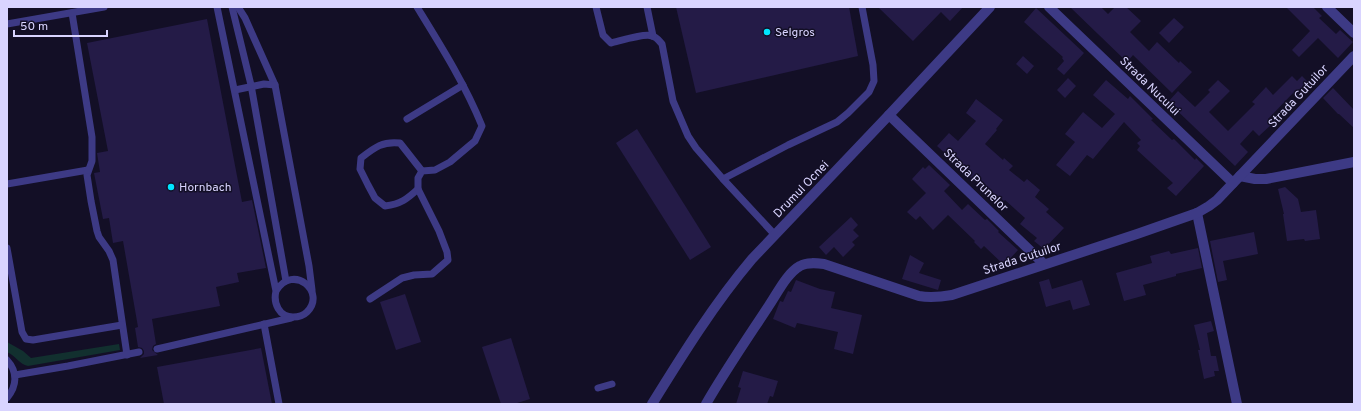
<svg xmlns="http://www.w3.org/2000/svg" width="1361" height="411" font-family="Overpass,sans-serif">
  <rect width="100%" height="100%" fill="#130f26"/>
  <!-- green -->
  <path fill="#12302f" d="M7 342 23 351 31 358 119 344 120 350 28 366C19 364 15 355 7 352Z"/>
  <!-- building -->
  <g fill="#241b47">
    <path d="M676 7H849L858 56 696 93Z"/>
    <path d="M878 7H963L950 21 941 12 913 41Z"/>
    <path d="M1070 7H1101L1108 14 1115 7H1126L1141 21 1130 32 1149 51 1157 42 1179 63 1180 61 1192 72 1172 93 1133 55 1127 62Z"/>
    <path d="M1286 7H1313L1322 16 1319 18 1336 34 1340 30 1353 42 1338 58 1318 38 1299 57 1292 50 1310 31Z"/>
    <path d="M1036 8 1084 53 1064 75 1057 69 1064 61 1062 58 1063 57 1024 22Z"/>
    <path d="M1174 18 1184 27 1169 43 1159 33Z"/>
    <path d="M207 19 242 202 252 200 266 268 237 273 239 282 216 287 220 306 152 319 156 344 153 346 152 350 158 355 140 358 144 354V351L142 348 138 347 135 328 138 327 123 241 113 243 109 218 103 219 94 173 100 172 97 153 108 151 87 43Z"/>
    <path d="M1023 56 1034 66 1027 74 1016 64Z"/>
    <path d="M1292 76 1297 81 1302 76 1312 86 1299 99 1293 93 1268 119 1273 123 1259 136 1253 130 1240 144 1248 152 1235 166 1168 102 1178 91 1195 107 1210 92 1208 90 1218 80 1230 91 1209 112 1228 131 1255 104 1252 102 1266 87 1273 95Z"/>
    <path d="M1068 78 1076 86 1065 98 1057 90Z"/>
    <path d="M1106 80 1128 99 1130 96 1153 119 1151 120 1172 140 1174 139 1195 160 1196 158 1204 166 1176 196 1167 188 1173 183 1137 150 1140 146 1137 143 1141 140 1124 122 1093 159 1087 155 1070 176 1056 165 1075 142 1065 134 1083 112 1102 128 1115 114 1093 95Z"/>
    <path d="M1333 88 1354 110V128L1339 114H1338L1323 98Z"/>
    <path d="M976 99 1003 120 996 129 997 130 985 144 1003 160 1004 158 1013 166 1009 170 1024 182 1027 179 1040 190 1035 197 1049 209 1046 212 1064 228 1044 249 1034 241 1037 238 1020 224 1025 218 1005 200 1004 201 991 191 989 194 954 163 955 162 937 146 949 133 958 141 976 121 966 113Z"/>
    <path d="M637 129 711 247 690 260 616 143Z"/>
    <path d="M929 165 950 185 944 191 962 210 968 204 985 220 987 219 999 231 998 232 1018 250 1004 265 984 246 981 249 974 242 975 241 948 215 933 230 920 216 916 220 907 212 926 193 912 179 923 167 925 169Z"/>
    <path d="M1285 187 1298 199 1301 212 1316 210 1320 239 1305 241 1304 239 1287 241 1283 214H1284L1278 189Z"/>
    <path d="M851 217 858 225 853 230 859 236 852 242 855 245 843 257 834 247 826 255 819 247Z"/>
    <path d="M1254 232 1258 254 1223 261 1227 280 1218 282 1210 241Z"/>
    <path d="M1198 248 1202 268 1176 274V276L1143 285 1146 295 1124 301 1116 273 1152 263 1150 256 1169 251 1171 254Z"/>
    <path d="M910 255 924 263 919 273 941 280 938 290 902 279Z"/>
    <path d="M1049 279 1052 289 1082 280 1090 305 1073 310 1070 300 1046 307 1039 282Z"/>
    <path d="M796 280 820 289 835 292 831 308 862 315 853 354 834 349 838 332 797 323 795 328 773 319 780 301 783 302 788 291 791 292Z"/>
    <path d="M405 294 421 342 396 350 380 302Z"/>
    <path d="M1211 321 1214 331 1207 333 1211 356H1216L1219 371H1214L1215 376 1204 379 1198 350H1200L1194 325Z"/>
    <path d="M511 338 530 399 514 404H501L482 347Z"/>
    <path d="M261 348 272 404H164L157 367Z"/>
    <path d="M743 371 778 381 773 397 770 396 767 404H736L741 388 738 387Z"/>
  </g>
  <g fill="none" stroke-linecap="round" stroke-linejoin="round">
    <!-- lane -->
    <g stroke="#3d3a85" stroke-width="7">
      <path d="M217 7 276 291C273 303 279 317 293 317 298 317 304 315 307 312 327 292 293 263 276 291"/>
      <path d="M232 7 251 85 286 281"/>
      <path d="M238 7 245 18 275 85 309 266 312 290"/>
      <path d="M596 7 603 35 611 43C620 41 645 33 652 36 657 37 659 41 662 44L673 101 688 136 696 148 723 179 775 235"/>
      <path d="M647 7 653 36"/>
      <path d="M72 13 92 137V161L87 175 91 201 97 231 99 237 109 251 113 260 127 355"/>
      <path d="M7 24 104 7"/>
      <path d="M235 90 264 84 275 85"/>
      <path d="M407 119 463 85"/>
      <path d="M723 179 788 145 837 122 848 113 869 92 874 81 873 65 862 7"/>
      <path d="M7 184 88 170"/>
      <path d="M418 189C407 199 401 204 385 206L375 198 368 185 360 169 361 158C375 147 383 141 400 143L422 171"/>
      <path d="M7 248 22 332 26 339 33 340 122 325"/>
      <path d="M370 299 402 278 414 275 432 274 448 260 447 252 439 231 418 189V178L422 171 435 170 450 162 475 141 482 126C465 84 441 46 417 7"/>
      <path d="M264 324 279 404"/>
      <path d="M157 349 291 318"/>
      <path d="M7 360C18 372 17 386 7 398"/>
      <path d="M15 375 68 366 139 352"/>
      <path d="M598 388 612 384"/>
    </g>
    <!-- street -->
    <g stroke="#3d3a85" stroke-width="10">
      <path d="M1049 7 1233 183"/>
      <path d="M1327 7 1354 33"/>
      <path d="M889 115 1044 264"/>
      <path d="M1240 176 1255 179H1266L1354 162"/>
      <path d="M1197 213 1237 404"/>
      <path d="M652 404C683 354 714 304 752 259L889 115 990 7"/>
      <path d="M706 404C725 371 747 339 768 307 777 294 787 273 800 266 807 262 816 263 824 264L919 296C931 298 940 297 952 295L1137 234 1197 213 1209 206 1217 200 1354 56"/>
    </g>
  </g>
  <!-- markers -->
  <g fill="#00e5ff" stroke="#130f26" stroke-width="1.5">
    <circle cx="767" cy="32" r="4"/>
    <circle cx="171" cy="187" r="4"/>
  </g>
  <g text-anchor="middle" stroke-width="3" stroke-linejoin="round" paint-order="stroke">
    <!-- poi labels -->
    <g font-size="12" fill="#d9d4ff" stroke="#130f26" text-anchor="start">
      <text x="775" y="36">Selgros</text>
      <text x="179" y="191">Hornbach</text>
    </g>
    <!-- street labels -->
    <g font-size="12" fill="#d9d4ff" stroke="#130f26">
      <text transform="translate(1150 86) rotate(44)" y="4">Strada Nucului</text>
      <text transform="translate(1298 96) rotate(-47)" y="4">Strada Gutuilor</text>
      <text transform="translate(976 180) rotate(44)" y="4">Strada Prunelor</text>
      <text transform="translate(801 189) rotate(-46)" y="4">Drumul Ocnei</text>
      <text transform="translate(1022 258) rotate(-18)" y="4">Strada Gutuilor</text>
    </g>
  </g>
  <!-- border -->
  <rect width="1361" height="411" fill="none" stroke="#d9d4ff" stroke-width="16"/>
  <!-- scale -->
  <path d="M14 30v6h93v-6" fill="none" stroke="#d9d4ff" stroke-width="2"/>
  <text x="20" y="30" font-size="12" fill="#d9d4ff" stroke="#130f26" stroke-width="3" paint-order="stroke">50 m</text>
</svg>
